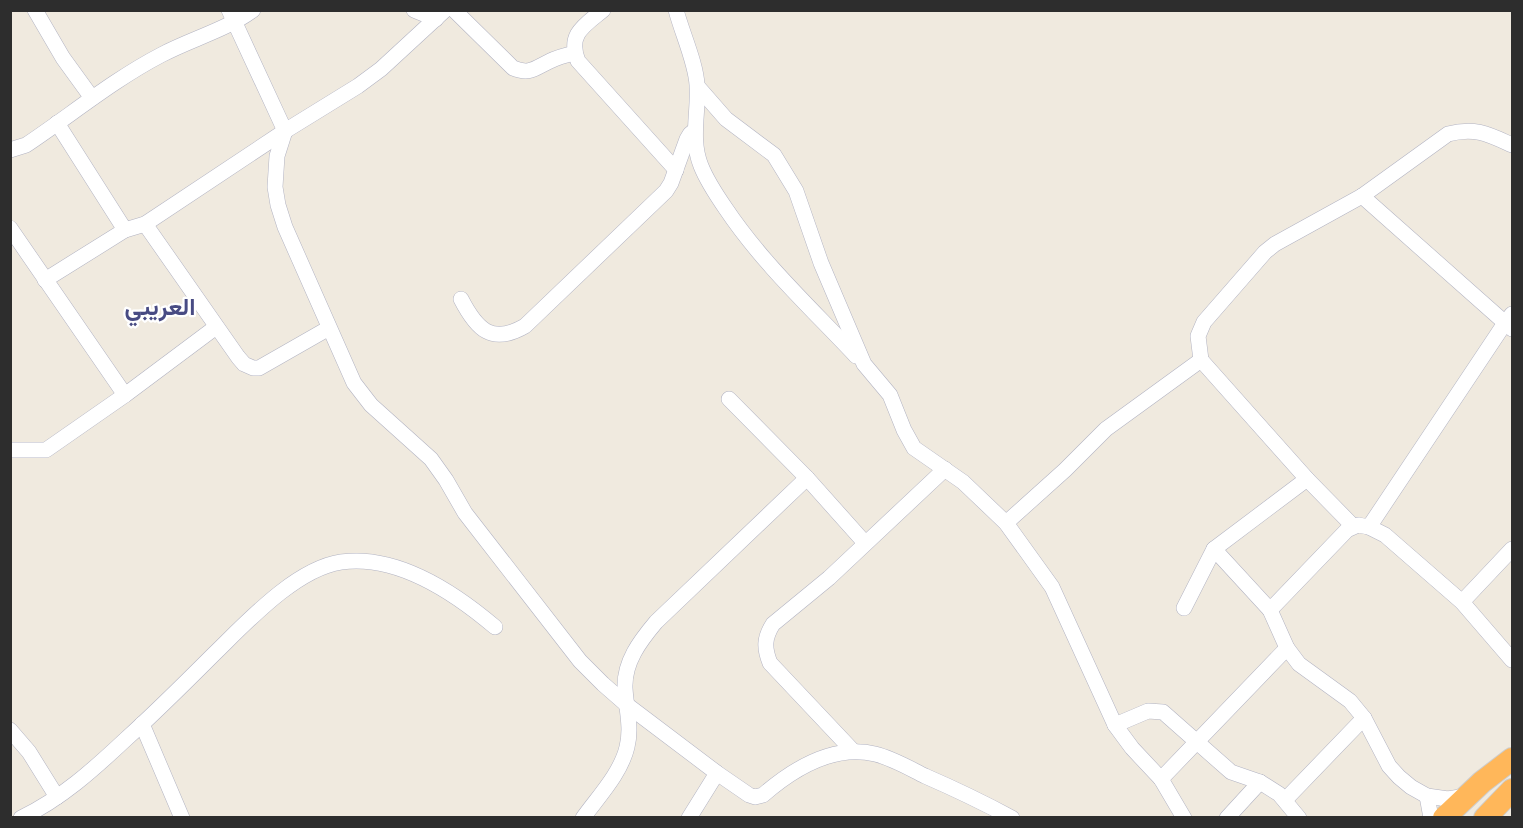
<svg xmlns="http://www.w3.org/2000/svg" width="1523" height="828" font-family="'Fira Sans Condensed',Vazirmatn,sans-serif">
  <rect width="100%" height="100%" fill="#f0eadf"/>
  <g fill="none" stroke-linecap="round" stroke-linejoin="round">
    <defs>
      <g id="minor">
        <path d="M35 10 63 58 92 98"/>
        <path d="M229 10 285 131 277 156 275 187 278 205 285 227 354 383 371 405 431 459 446 480 465 513 580 661 603 684 627 705 717 773 749 795 755 797 763 795C793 769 833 744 875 754 892 758 909 768 925 776 955 789 984 803 1012 818"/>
        <path d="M414 10 436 19"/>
        <path d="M454 10 513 68C530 75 535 68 550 61 558 57 566 55 575 53"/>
        <path d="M603 10C585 25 567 34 578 61L676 170"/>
        <path d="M676 10C682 33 696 63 697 85 699 112 690 139 701 166 707 181 717 196 726 209 763 264 811 308 856 356"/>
        <path d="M698 87 726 119 774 155 796 191 821 263 864 364 890 395 904 430 914 448 963 482 1006 523 1052 587 1115 725 1132 748 1161 779 1184 818"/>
        <path d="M57 123 125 230"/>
        <path d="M10 150 26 145C71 115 113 80 161 55 191 39 226 30 253 10"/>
        <path d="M1362 196 1512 329"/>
        <path d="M145 224 238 357 244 364 253 368H259L329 328"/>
        <path d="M10 228 125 395"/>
        <path d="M45 280 125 230 145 224 285 131 358 86 381 69 445 10"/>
        <path d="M461 299C477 330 492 345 525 326L666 191 671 183 687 139 690 134 695 130"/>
        <path d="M1201 360 1307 479 1353 526"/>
        <path d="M729 399 807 478 865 543"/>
        <path d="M10 450H46L125 395 216 327"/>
        <path d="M1006 523 1065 470 1106 429 1201 360 1198 336 1204 322 1265 252 1275 244 1362 196 1448 134C1475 127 1488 134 1512 145"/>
        <path d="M1369 527 1505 323 1512 314"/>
        <path d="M1214 549 1270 610 1287 648 1299 664 1350 701 1364 718 1389 766 1399 777 1411 787 1427 796 1448 799 1466 796"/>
        <path d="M1462 602 1512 549"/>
        <path d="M1184 608 1214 549 1307 479"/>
        <path d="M1270 610 1347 530 1358 525 1369 527 1385 535 1462 602 1512 660"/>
        <path d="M142 724 182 818"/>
        <path d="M1115 725 1148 711 1163 712 1231 772 1260 782 1279 794 1299 818"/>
        <path d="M10 730 29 752 57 797"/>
        <path d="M853 751 770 663C764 648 764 638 773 624L829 578 945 469"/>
        <path d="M1161 779 1287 648"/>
        <path d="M1427 796 1431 818"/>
        <path d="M1285 800 1364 718"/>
        <path d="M21 818C61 799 94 769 126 739 156 712 185 683 214 654 246 623 295 569 341 562 397 554 455 593 495 627"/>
        <path d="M583 818C598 797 621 773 627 747 632 727 626 708 625 688 624 662 640 641 656 622L807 478"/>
        <path d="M689 818 717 773"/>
        <path d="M1227 818 1260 782"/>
      </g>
      <g id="highway">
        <path d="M1444 818 1482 782 1512 759"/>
        <path d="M1485 818 1512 790"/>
      </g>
    </defs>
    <!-- minor casing -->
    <use href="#minor" stroke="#b2b3c2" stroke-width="16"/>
    <!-- highway casing -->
    <use href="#highway" stroke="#cdcdcd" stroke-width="24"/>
    <!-- minor -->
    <use href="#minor" stroke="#fff" stroke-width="15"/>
    <!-- highway -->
    <use href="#highway" stroke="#ffb75a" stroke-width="22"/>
  </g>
  <g text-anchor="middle" stroke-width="4.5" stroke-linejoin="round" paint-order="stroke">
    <!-- district labels -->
    <g font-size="24" font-weight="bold" fill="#484b83" stroke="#fff">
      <text x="160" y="315">العريبي</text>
    </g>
  </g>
  <!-- border -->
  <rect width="1523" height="828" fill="none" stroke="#2d2d2d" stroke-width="24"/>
</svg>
